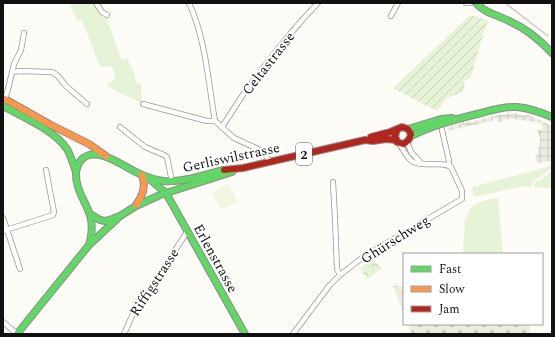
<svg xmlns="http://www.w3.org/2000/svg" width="555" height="337" font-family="Spectral,serif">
  <defs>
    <pattern id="cemetery-stones" width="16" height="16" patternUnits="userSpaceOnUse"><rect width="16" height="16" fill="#e9eedb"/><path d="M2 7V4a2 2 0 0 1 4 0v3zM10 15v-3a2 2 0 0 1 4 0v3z" fill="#c7cbbb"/></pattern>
    <pattern id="park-crowns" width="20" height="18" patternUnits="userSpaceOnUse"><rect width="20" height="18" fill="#e7f3d7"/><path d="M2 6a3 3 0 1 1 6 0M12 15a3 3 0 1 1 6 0" fill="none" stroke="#c5cfb8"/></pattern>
    <pattern id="garden-furrows" width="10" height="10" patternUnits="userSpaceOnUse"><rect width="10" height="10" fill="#e7f3d7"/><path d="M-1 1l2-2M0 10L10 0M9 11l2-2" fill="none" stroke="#c5cfb8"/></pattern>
    <pattern id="plaza-grid" width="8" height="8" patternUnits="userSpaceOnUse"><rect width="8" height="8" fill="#edebe2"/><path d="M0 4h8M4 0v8" fill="none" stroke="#cac8c1"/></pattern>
  </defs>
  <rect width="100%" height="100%" fill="#fdfcf7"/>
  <!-- grass -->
  <g fill="#e7f3d7">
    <path d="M69 3H93L100 13 106 16 121 58 122 60 127 58 134 73 136 83 141 84 142 103 118 92 106 85 115 79 113 68 109 66 100 67 82 20 78 21Z"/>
    <path d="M552 162V168L540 177 533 181 531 187 523 186 474 197 472 187 547 167 551 164Z"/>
    <path d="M552 171V187L547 188 534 187 535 182 542 179Z"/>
    <path d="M495 198H498L503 254H463L465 218H467C469 203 483 201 495 198Z"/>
  </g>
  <!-- cemetery -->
  <g fill="url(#cemetery-stones)">
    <path d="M393 286 404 287V314Z"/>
    <path d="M408 324H530V334H412Z"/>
  </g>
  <!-- park -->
  <path fill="url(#park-crowns)" d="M372 259 382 268 367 280 360 268Z"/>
  <!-- garden -->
  <path fill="url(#garden-furrows)" d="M470 15 488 20 470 79 465 80 463 92 447 98 437 111 393 88Z"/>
  <!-- pitch -->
  <path fill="#f0f6e1" d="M228 184 238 202 221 210 212 193Z"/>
  <!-- plaza -->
  <path fill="url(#plaza-grid)" d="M514 113 525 116 526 114 552 126V162L548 161 538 163 535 158 538 152 540 145V138L537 130H542V123L513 119 503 120V122H498L497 118H493V121H491L448 131 447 127 503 114Z"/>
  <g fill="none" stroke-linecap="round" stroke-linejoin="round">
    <defs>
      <g id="street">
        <path d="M96 3 102 12 107 15"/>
        <path d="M189 3C206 40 208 81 215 121L234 138 258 149 264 153 270 162"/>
        <path d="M466 3H470"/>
        <path d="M391 16 398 3"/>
        <path d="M13 72 19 71 52 72 57 75 66 86 87 104"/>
        <path d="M3 101 7 93 14 64 21 50 24 33"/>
        <path d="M143 104 207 121H215"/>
        <path d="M120 127 145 147 164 155 167 157 172 182"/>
        <path d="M222 127 246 90 284 41 303 19 318 3"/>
        <path d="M442 130 449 161V165"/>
        <path d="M407 142 411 152 421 163"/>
        <path d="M333 182 335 219 337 269 340 275"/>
        <path d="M3 218 20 269"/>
        <path d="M3 231 53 215 54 212 46 170"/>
        <path d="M3 322 17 334"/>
        <path d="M124 334 132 316 187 232"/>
        <path d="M293 334 329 286 340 275 363 257 380 247 462 199V191L451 167C446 164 441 164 436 164 412 165 411 164 399 143"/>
      </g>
      <g id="fast">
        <path d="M476 3C484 13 498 15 509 21 525 28 540 40 552 53"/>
        <path d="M3 106C23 117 54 130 67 149 71 156 73 164 76 172"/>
        <path d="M408 129 441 119 452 118"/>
        <path d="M411 136C433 125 457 119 481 113 493 110 505 106 517 107 530 108 540 112 552 117"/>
        <path d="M147 177 166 193 245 334"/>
        <path d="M90 214 100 220 105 221 112 219 120 216 136 206 160 195 232 172"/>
        <path d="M89 245C92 235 93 225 90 215 85 200 75 189 76 172 77 167 79 162 82 159 97 145 124 167 138 173 146 177 155 180 164 181 182 183 206 174 224 170"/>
        <path d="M17 334 89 245 118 218"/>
      </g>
      <g id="slow">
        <path d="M3 98 51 125 89 144 106 156"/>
        <path d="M136 205C143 195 146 187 142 175"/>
      </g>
      <g id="jam">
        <path d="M371 137 390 132 402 127 408 129 411 134C410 139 408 142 403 144L397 142 395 136 397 130"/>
        <path d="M224 170 243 168 365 140 373 141 386 139 396 140"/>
      </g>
    </defs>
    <!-- street casing -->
    <use href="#street" stroke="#979795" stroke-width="6"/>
    <!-- fast casing -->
    <use href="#fast" stroke="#8e8d8b" stroke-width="8"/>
    <!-- slow casing -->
    <use href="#slow" stroke="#8e8d8b" stroke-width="8"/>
    <!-- jam casing -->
    <use href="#jam" stroke="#8e8d8b" stroke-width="8"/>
    <!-- street -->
    <use href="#street" stroke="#fffffe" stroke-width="4.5"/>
    <!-- fast -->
    <use href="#fast" stroke="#63d668" stroke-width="6"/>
    <!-- slow -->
    <use href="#slow" stroke="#ff974d" stroke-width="6"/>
    <!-- jam -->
    <use href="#jam" stroke="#b3261e" stroke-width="6"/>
    <!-- rail -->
    <path stroke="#d9c6c7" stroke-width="1.5" d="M505 3 548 36"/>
  </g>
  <g text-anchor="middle" stroke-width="4" stroke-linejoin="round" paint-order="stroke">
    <!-- shield labels -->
    <rect fill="#fff" stroke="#585858" stroke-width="1" x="296" y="143" width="16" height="22" rx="3"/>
    <g font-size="13" font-weight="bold" fill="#111">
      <text x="304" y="159">2</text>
    </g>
    <!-- street labels -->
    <g font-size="14" fill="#111" stroke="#fff">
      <text transform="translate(268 63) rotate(-52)" y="5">Celtastrasse</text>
      <text transform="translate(231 157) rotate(-12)" y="5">Gerliswilstrasse</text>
      <text transform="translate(395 239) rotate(-32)" y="5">Ghürschweg</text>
      <text transform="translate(216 258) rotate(61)" y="5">Erlenstrasse</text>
      <text transform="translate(154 282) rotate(-57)" y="5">Riffigstrasse</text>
    </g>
  </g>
  <!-- border -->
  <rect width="555" height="337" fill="none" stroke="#111111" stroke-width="8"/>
  <!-- legend -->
  <rect x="403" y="253" width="140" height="72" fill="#ffffff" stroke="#a0a0a0"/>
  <rect x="411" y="266" width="20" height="6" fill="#63d668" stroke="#a0a0a0"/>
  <text x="439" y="273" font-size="12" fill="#111111">Fast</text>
  <rect x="411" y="286" width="20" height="6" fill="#ff974d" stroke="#a0a0a0"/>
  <text x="439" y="293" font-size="12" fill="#111111">Slow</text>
  <rect x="411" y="306" width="20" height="6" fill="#b3261e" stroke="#a0a0a0"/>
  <text x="439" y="313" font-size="12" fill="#111111">Jam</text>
</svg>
